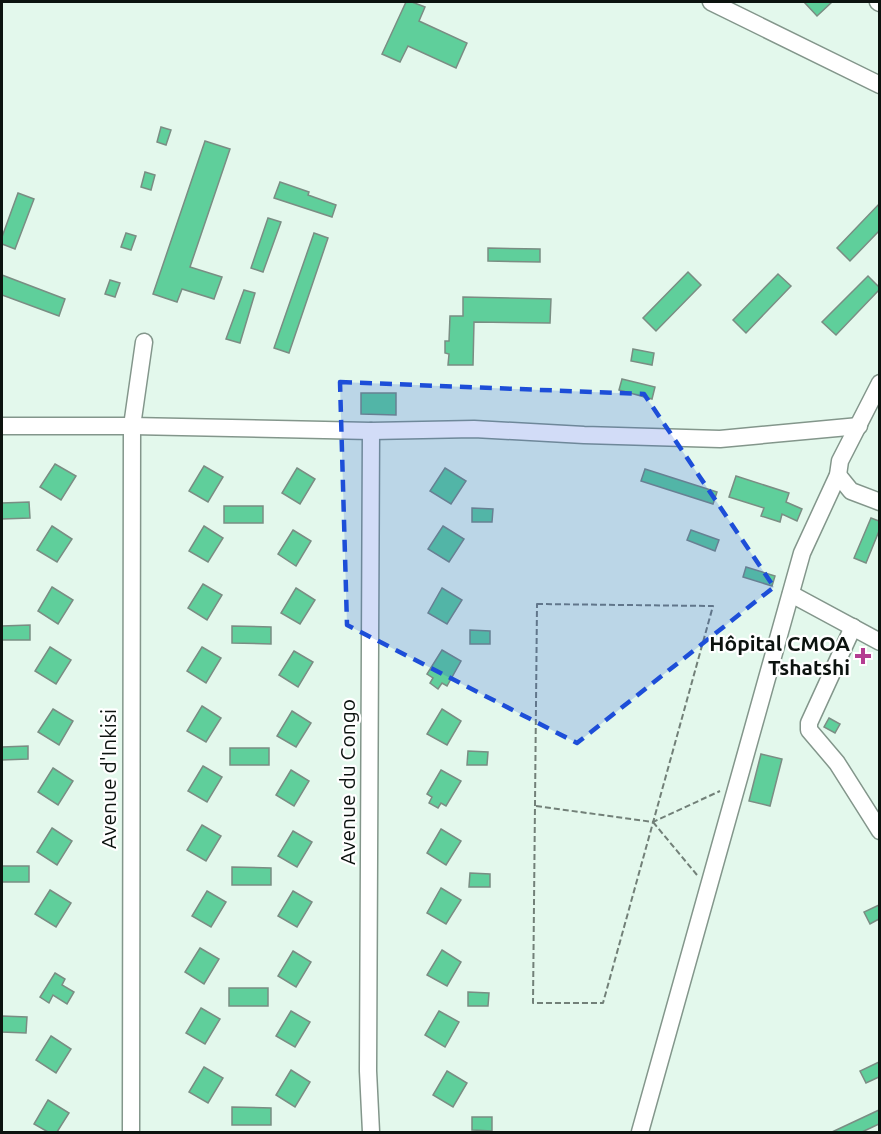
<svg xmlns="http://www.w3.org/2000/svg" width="881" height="1134" font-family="Ubuntu,sans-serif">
  <rect width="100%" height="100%" fill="#e3f8ec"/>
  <!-- building -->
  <g fill="#5fcf9b" stroke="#7a8d83" stroke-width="1.5">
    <path d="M406 2H412L425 7 419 21 467 43 456 68 408 46 400 62 382 54Z"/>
    <path d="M804 2H832L817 16Z"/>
    <path d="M161 127 171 130 166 145 157 142Z"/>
    <path d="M205 141 230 149 190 267 222 277 214 299 182 289 177 302 153 294Z"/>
    <path d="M145 172 155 175 151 190 141 187Z"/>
    <path d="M280 182 309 192 308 195 336 205 332 217 274 198Z"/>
    <path d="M18 193 34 199 15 249 2 244V237Z"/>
    <path d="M879 204V231L850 261 837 248Z"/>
    <path d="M268 218 281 222 263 272 251 268Z"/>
    <path d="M126 233 136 236 131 250 121 247Z"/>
    <path d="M314 233 328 238 289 353 274 348Z"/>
    <path d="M488 248 540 249V262L488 261Z"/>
    <path d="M688 272 701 285 656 331 643 318Z"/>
    <path d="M778 274 791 286 746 333 733 320Z"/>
    <path d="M2 275 65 299 59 316 2 295Z"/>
    <path d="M868 276 879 287V290L836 335 822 322Z"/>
    <path d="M110 280 120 283 115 297 105 294Z"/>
    <path d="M244 290 255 293 240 343 226 339Z"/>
    <path d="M463 297 551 299 550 323 474 322 473 365H448L449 354 445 353V341H449L450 316H463Z"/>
    <path d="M633 349 654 353 652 365 631 361Z"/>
    <path d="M622 379 655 387 652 399 619 390Z"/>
    <path d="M361 393H396V415L361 414Z"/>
    <path d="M55 464 76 476 61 500 40 487Z"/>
    <path d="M204 466 223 477 208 502 189 491Z"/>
    <path d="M297 468 315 479 300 504 282 493Z"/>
    <path d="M445 468 466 481 451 504 430 491Z"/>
    <path d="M645 469 717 492 713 504 641 481Z"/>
    <path d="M736 476 789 493 786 502 802 509 797 521 782 514 780 522 761 516 764 508 729 497Z"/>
    <path d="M29 502 30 518 2 519V503Z"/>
    <rect x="224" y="506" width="39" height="17"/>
    <path d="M472 508 493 509 492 522H472Z"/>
    <path d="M871 518 879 521V531L866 563 854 558Z"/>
    <path d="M52 526 72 539 57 562 37 550Z"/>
    <path d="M204 526 223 538 208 562 189 551Z"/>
    <path d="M443 526 464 539 449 562 428 549Z"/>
    <path d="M293 530 311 541 296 566 278 554Z"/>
    <path d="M691 530 719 540 715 551 687 540Z"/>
    <path d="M746 567 775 576 772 586 743 577Z"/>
    <path d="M203 584 222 595 207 620 188 608Z"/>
    <path d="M52 587 73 600 58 624 38 611Z"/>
    <path d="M296 588 315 600 300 624 281 613Z"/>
    <path d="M442 588 462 600 447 624 428 613Z"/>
    <path d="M30 625V640H2V626Z"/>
    <path d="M232 626 271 627V644L232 643Z"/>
    <path d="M470 630 490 631V644H470Z"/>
    <path d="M50 647 71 660 56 684 35 671Z"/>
    <path d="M202 647 221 658 206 683 187 671Z"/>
    <path d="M442 650 461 661 447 686 442 683 438 689 430 683 433 678 427 674Z"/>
    <path d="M294 651 313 662 298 687 279 675Z"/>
    <path d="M202 706 221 718 206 742 187 731Z"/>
    <path d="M53 709 73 721 59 745 38 732Z"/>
    <path d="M442 709 461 721 447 745 427 734Z"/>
    <path d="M292 711 311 723 296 747 277 736Z"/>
    <path d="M829 718 840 724 835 733 824 727Z"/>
    <path d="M28 746V759L2 760V747Z"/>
    <rect x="230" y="748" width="39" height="17"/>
    <path d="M468 751 488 752 487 765H467Z"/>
    <path d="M761 754 782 759 770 806 749 801Z"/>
    <path d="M203 766 222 777 207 802 188 791Z"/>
    <path d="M53 768 73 781 58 805 38 792Z"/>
    <path d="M291 770 309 781 294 806 276 795Z"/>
    <path d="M441 770 461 781 446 806 441 803 438 808 429 803 432 797 427 794Z"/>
    <path d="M202 825 221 836 206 861 187 850Z"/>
    <path d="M52 828 72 841 57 865 37 852Z"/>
    <path d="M441 829 461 841 446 865 427 853Z"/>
    <path d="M293 831 312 842 297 867 278 856Z"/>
    <rect x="2" y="866" width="27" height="16"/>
    <path d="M232 867 271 868V885H232Z"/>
    <path d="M470 873 490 874V887H469Z"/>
    <path d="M441 888 461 900 446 924 427 913Z"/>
    <path d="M50 890 71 903 56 927 35 914Z"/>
    <path d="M207 891 226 902 211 927 192 916Z"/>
    <path d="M293 891 312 902 297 927 278 916Z"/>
    <path d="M879 905V919L870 924 864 912Z"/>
    <path d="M200 948 219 959 204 984 185 972Z"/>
    <path d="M442 950 461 962 447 986 427 975Z"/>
    <path d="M293 951 311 962 296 987 278 976Z"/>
    <path d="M55 973 65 979 62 985 74 992 67 1004 53 995 49 1003 40 997Z"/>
    <rect x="229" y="988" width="39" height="18"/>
    <path d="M468 992 489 993 488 1006H468Z"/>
    <path d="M201 1008 220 1019 205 1044 186 1033Z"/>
    <path d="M291 1011 310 1022 295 1047 276 1036Z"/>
    <path d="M439 1011 459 1022 445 1047 425 1035Z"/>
    <path d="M2 1016 27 1017 26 1033 2 1032Z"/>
    <path d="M51 1036 71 1049 56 1073 36 1060Z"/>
    <path d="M879 1062V1077L866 1083 860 1071Z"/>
    <path d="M204 1067 223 1078 208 1103 189 1092Z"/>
    <path d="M291 1070 310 1082 295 1107 276 1095Z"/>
    <path d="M447 1071 467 1083 453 1107 433 1095Z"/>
    <path d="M48 1100 69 1113 57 1132H48L34 1124Z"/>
    <path d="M232 1107 271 1108V1125H232Z"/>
    <path d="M879 1110V1124L862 1132H832Z"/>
    <path d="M472 1117H492V1131L472 1130Z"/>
  </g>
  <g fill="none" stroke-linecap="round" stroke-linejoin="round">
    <defs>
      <g id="minor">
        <path d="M711 2 880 85"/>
        <path d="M878 2 880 3"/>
        <path d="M2 426H132L371 431 474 429 584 435 720 439 859 426"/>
        <path d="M371 431 368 1071 371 1132"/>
        <path d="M838 475 851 491 880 502"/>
        <path d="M791 594 880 642"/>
        <path d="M853 627 809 723V730L837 763 880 831"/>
        <path d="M131 1132 132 426 144 342"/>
        <path d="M640 1132 802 553 838 475 840 461 880 383"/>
      </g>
    </defs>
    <!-- minor casing -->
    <use href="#minor" stroke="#83968b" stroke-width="19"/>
    <!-- path -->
    <g stroke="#728078" stroke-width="2" stroke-dasharray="6 3" stroke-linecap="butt">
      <path d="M537 604 713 606 603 1003H533Z"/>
      <path d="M536 806 653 822 720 791"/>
      <path d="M653 822 697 875"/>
    </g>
    <!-- minor -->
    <use href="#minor" stroke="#fff" stroke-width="16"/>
  </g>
  <!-- marked area -->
  <path fill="#1d4ed8" fill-opacity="0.2" stroke="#1d4ed8" stroke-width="4.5" stroke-dasharray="12 8" stroke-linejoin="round" d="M340 382 644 394 774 587 577 743 347 625Z"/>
  <!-- markers -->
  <path fill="#b43d92" stroke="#fff" stroke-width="2" d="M860 647h6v6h6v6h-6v6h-6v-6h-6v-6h6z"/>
  <g text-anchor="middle" stroke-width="4.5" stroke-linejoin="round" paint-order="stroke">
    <!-- poi labels -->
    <g font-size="21" font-weight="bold" fill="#0c130f" stroke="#fff" text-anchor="end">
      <text x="850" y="651">Hôpital CMOA<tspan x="850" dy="24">Tshatshi</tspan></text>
    </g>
    <!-- street labels -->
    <g font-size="21" fill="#0c130f" stroke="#fff">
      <text transform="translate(109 779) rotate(-90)" y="7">Avenue d'Inkisi</text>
      <text transform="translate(348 782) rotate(-90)" y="7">Avenue du Congo</text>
    </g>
  </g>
  <!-- border -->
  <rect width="881" height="1134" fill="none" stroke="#0c130f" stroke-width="6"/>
</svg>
